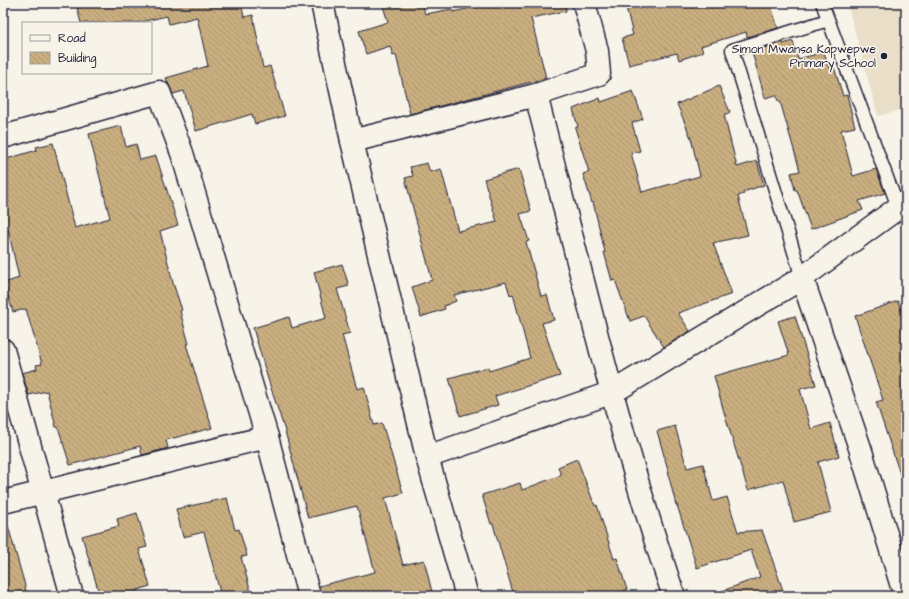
<svg xmlns="http://www.w3.org/2000/svg" width="909" height="599" font-family="'Architects Daughter',sans-serif">
  <defs>
    <pattern id="building-back-hatch" width="6" height="6" patternUnits="userSpaceOnUse"><rect width="6" height="6" fill="#c9ae7f"/><path d="M-1 5l2 2M0 0l6 6M5-1l2 2" fill="none" stroke="#ac956f"/></pattern>
  </defs>
  <rect width="100%" height="100%" fill="#f7f3e8"/>
  <filter id="ink" filterUnits="userSpaceOnUse"><feTurbulence type="fractalNoise" baseFrequency=".025" numOctaves="2"/><feDisplacementMap in="SourceGraphic" scale="8" xChannelSelector="R" yChannelSelector="G"/><feConvolveMatrix kernelMatrix="1 2 1 2 8 2 1 2 1" color-interpolation-filters="sRGB"/></filter>
  <g filter="url(#ink)">
    <!-- built -->
    <path fill="#e9dec8" d="M847 3H906V108L878 116Z"/>
    <!-- building -->
    <g fill="url(#building-back-hatch)" stroke="#22223b">
      <path d="M93 3H241L244 17 253 15 263 68 270 66 285 116 255 124 252 114 196 131 184 91 173 94 166 78 208 66 197 17 169 24 167 16 136 23H81L77 8Z"/>
      <path d="M382 3H422L425 14 452 9 453 12 492 3H565L566 11 531 18 546 78 410 114 396 55 393 56 390 46 366 54 359 31 388 22Z"/>
      <path d="M625 3H770L778 28 747 37 746 32 701 46 703 52 679 60 677 53 629 65 622 38 633 35Z"/>
      <path d="M793 41 798 59 824 52 829 68 834 67 843 96 847 95 855 127 841 130 853 176 876 169 885 193 859 201 863 210 811 229 797 190H795L791 173 800 171 780 101H778L776 95 765 98 752 52 783 42V44Z"/>
      <path d="M719 86 730 112 724 115 737 167 757 161 764 185 743 192 744 194 738 196 748 235 713 243 732 294 678 313 690 331 664 347 644 316 630 321 615 280 612 281 604 252H605L593 202 592 203 583 174 589 172 575 128 578 127 573 109 600 98 601 102 633 91 643 119 632 123 640 151 631 153 642 192 700 176 691 138 677 104Z"/>
      <path d="M121 126 126 147 136 144 140 160 156 156 178 225 160 231 173 283 182 310 180 311 189 344H186L212 428 166 440 168 448 142 455 140 446 70 465 58 427H56L47 391 29 395 22 373 37 369 36 365 42 364 26 309 13 312 4 283 19 278 8 229 3 230V160L37 150 36 147 53 143 75 228 110 218 89 134Z"/>
      <path d="M427 163 430 172 441 169 458 231 497 222 484 179 519 169 531 211 520 214 529 241 526 242 541 296 547 295 554 320 542 323 560 376 495 396 498 405 460 416 449 378 488 367 489 371 530 358 513 294 510 295 506 282 454 295 456 301 444 306 445 309 421 317 412 287 432 280 405 178 413 176 410 167Z"/>
      <path d="M342 264 349 286 337 289 350 333 342 335 357 389 364 387 374 425 382 423 403 493 385 498 403 565 424 560 433 596H321L319 586 375 572 357 506 308 518 285 431 268 379 253 328 289 317 292 328 326 318 314 272Z"/>
      <path d="M898 301 906 325V482L903 483 876 402 883 400 855 316Z"/>
      <path d="M795 316 816 385 800 389 811 429 830 423 839 456 818 462 831 512 794 522 783 480 748 490 724 412 714 376 789 355 778 321Z"/>
      <path d="M675 426 687 468 703 464 713 501 727 497 738 532 762 530 785 596H714V594L760 577 751 550 697 568 677 505H676L668 473H669L657 431Z"/>
      <path d="M577 459 595 506 597 505 614 559 617 558 627 590 610 596H514L493 524H491L482 495 520 483 522 490 561 475 558 467Z"/>
      <path d="M227 498 235 530 239 529 247 556 241 557 252 596H221L204 532 183 537 176 509Z"/>
      <path d="M137 513 147 547 139 549 150 586 135 591 136 596H100L82 536 119 526 117 519Z"/>
      <path d="M8 526 24 582 27 596H3V527Z"/>
    </g>
    <g fill="none" stroke-linecap="round" stroke-linejoin="round">
      <defs>
        <g id="service">
          <path d="M822 3 898 207"/>
          <path d="M802 278 732 50 828 20"/>
        </g>
        <g id="minor">
          <path d="M322 3 352 141 427 457 467 596"/>
          <path d="M536 95C579 262 617 432 674 596"/>
          <path d="M3 137 159 92 182 153 267 437 309 596"/>
          <path d="M352 141 536 95 599 74 597 51 584 3"/>
          <path d="M802 278 860 448 904 593"/>
          <path d="M3 350 72 596"/>
          <path d="M427 457 613 392 802 278 906 202"/>
          <path d="M3 502 267 437"/>
        </g>
      </defs>
      <!-- service casing -->
      <use href="#service" stroke="#22223b" stroke-width="15"/>
      <!-- minor casing -->
      <use href="#minor" stroke="#22223b" stroke-width="25"/>
      <!-- service -->
      <use href="#service" stroke="#f7f3e8" stroke-width="12"/>
      <!-- minor -->
      <use href="#minor" stroke="#f7f3e8" stroke-width="22"/>
    </g>
  </g>
  <!-- markers -->
  <circle fill="#22223b" stroke="#f7f3e8" stroke-width="1.5" cx="884" cy="56" r="4"/>
  <g text-anchor="middle" stroke-width="3.5" stroke-linejoin="round" paint-order="stroke">
    <!-- poi labels -->
    <g font-size="12" fill="#22223b" stroke="#f7f3e8" text-anchor="end">
      <text x="876" y="53">Simon Mwansa Kapwepwe<tspan x="876" dy="14">Primary School</tspan></text>
    </g>
  </g>
  <!-- margin -->
  <rect width="909" height="599" fill="none" stroke="#f7f3e8" stroke-width="16"/>
  <rect x="8" y="8" width="893" height="583" fill="none" stroke="#22223b" stroke-width="1.5" filter="url(#ink)"/>
  <!-- legend -->
  <rect x="22" y="22" width="130" height="52" fill="#f7f3e8" stroke="#a29fa3"/>
  <rect x="30" y="35" width="20" height="6" fill="#f7f3e8" stroke="#a29fa3"/>
  <text x="58" y="42" font-size="12" fill="#22223b">Road</text>
  <rect x="30" y="52" width="20" height="12" fill="url(#building-back-hatch)" stroke="#a29fa3"/>
  <text x="58" y="62" font-size="12" fill="#22223b">Building</text>
</svg>
